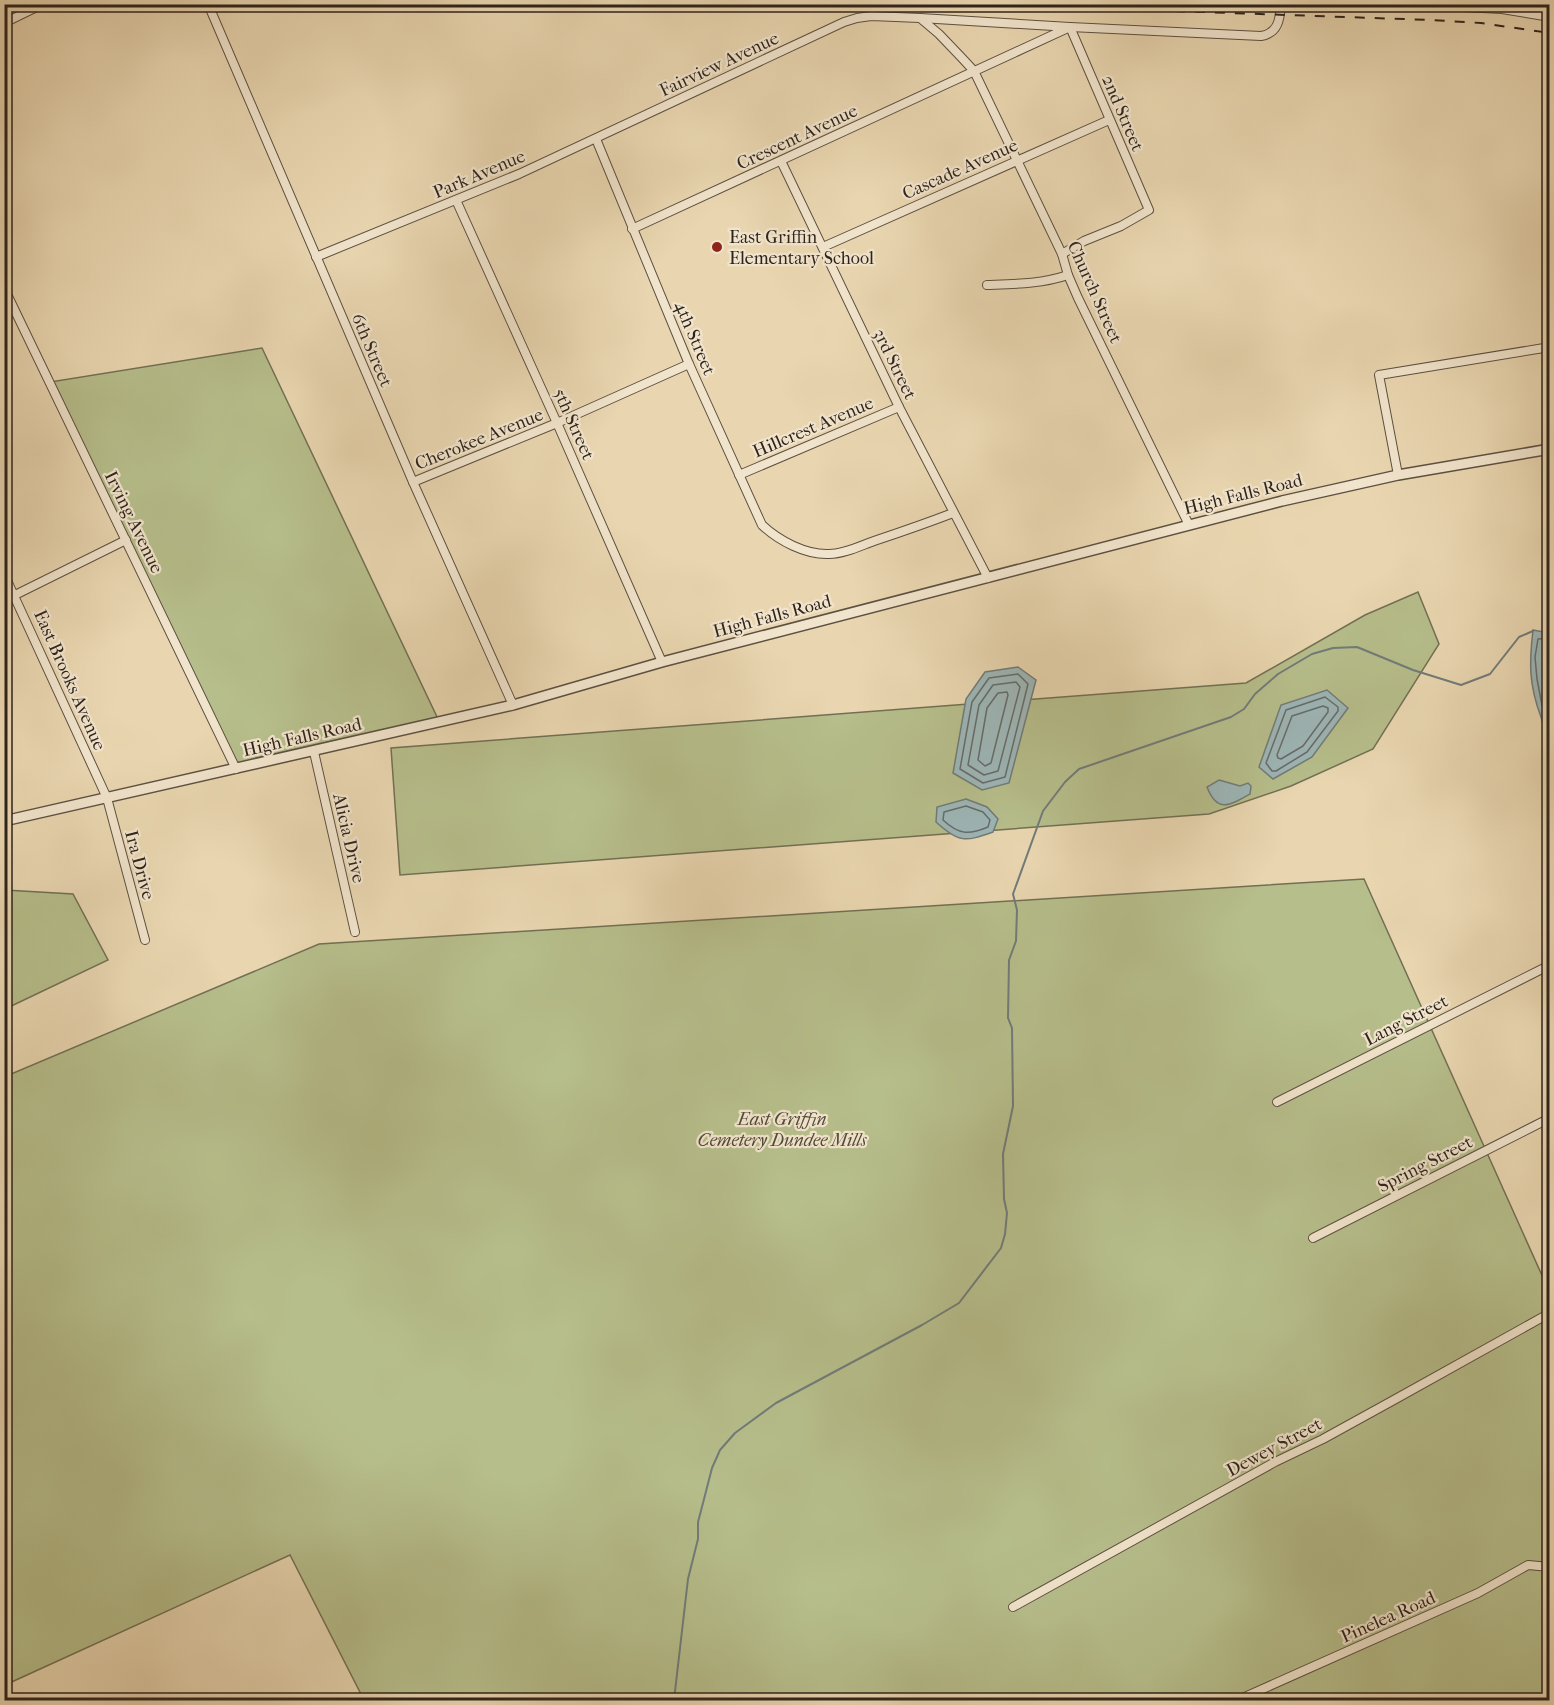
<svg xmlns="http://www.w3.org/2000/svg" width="1554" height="1705" font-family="'IM FELL French Canon',serif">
  <rect width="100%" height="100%" fill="#e9d6b0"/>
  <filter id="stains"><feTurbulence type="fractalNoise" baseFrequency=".00333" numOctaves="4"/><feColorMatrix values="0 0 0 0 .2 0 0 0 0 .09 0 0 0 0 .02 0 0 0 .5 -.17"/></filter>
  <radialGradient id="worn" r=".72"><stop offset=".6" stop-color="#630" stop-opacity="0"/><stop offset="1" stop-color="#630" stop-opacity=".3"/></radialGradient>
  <!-- green -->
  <g fill="#b6be8b" stroke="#727054" stroke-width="1.5">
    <path d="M262 348 438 719 236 766 50 382Z"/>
    <path d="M1418 592 1439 644 1373 749 1291 786 1209 814 400 875 391 748 1246 683 1365 615Z"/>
    <path d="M1364 879 1549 1291V1700H364L290 1555 5 1685 4 1077 319 944Z"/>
    <path d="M5 890 73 894 108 960 5 1009Z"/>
  </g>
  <!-- water -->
  <g fill="#9db6b7" stroke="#717b79" stroke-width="1.5">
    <path d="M1533 630 1549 633V738C1543 732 1544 725 1541 717 1529 685 1529 664 1533 630Z"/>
    <path d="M1018 667 1036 680 1009 783 982 790 953 773 966 699 985 672Z"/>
    <path d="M1327 690 1348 708 1312 757 1273 779 1259 767 1281 705Z"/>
    <path d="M1219 780 1240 786 1248 783 1251 786 1250 794C1229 806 1217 813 1207 787Z"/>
    <path d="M966 799 987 807 998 819 993 832C965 842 959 843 936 822L937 807Z"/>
  </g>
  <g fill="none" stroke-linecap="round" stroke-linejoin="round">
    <!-- shore -->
    <g stroke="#666c6a" stroke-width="1.5">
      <path d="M1550 638 1538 639 1535 657 1537 679 1542 705 1550 724"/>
      <path d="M1550 646 1545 647 1543 658 1544 678 1550 703"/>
      <path d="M1018 674 1028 684 1005 777 983 783 960 769 972 702 989 678Z"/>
      <path d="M1016 682 1020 687 998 771 984 775 968 765 979 705 993 685Z"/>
      <path d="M1007 692 1008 695 991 763 985 766 978 760 987 708 998 693Z"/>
      <path d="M1325 697 1338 707V711L1307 752 1276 771H1272L1266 763 1286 710Z"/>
      <path d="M1323 706 1328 708V712L1303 746 1281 759 1278 758 1277 755 1292 716Z"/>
      <path d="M966 806 983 812 990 820 988 827C969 835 959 835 943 820L944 812Z"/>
    </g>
    <!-- stream -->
    <path stroke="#717b79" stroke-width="2" d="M674 1700 688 1579 698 1539V1522L703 1503 712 1468 720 1450 735 1433 776 1403 922 1325 959 1303 1001 1248 1005 1234 1007 1213 1004 1199 1003 1154 1013 1106 1012 1028 1008 1018 1009 960 1016 941 1017 910 1013 894 1043 811 1065 782 1079 769 1231 717 1244 709 1255 694 1278 674 1312 654 1333 648 1357 647 1413 670 1461 685 1490 674 1519 637 1533 631"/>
    <defs>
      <g id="minor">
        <path d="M208 4 413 482 513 705"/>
        <path d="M1404 4 1502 9 1550 17"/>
        <path d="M920 18 1070 27 1149 210 1121 226 1084 241 1062 254"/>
        <path d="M4 23 43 4"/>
        <path d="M596 139 689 364 762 525C779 541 806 555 829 554 844 554 860 546 874 541 901 532 927 523 953 513"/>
        <path d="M781 161 899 407 988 578"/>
        <path d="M456 200 557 423 662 662"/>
        <path d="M632 229 1070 27 1261 36C1278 33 1280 20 1281 4"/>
        <path d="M823 247 1109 120"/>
        <path d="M316 257 519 174 844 22 857 18 871 16 920 18 939 34 961 57 974 71 1062 254 1068 275 1078 298 1189 525"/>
        <path d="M987 285C1015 284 1041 284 1068 275"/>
        <path d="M4 288 236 769"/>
        <path d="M739 475 899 407"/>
        <path d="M1398 475 1379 375 1550 347"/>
        <path d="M413 482 557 423 689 364"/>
        <path d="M4 574 107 798 145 940"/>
        <path d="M15 595 126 540"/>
        <path d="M314 752 355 932"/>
        <path d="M1277 1102 1550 965"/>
        <path d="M1313 1238 1550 1118"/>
        <path d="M1013 1607 1275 1462 1323 1439 1392 1401 1550 1313"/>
        <path d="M1238 1700 1478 1593 1528 1565 1550 1567"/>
      </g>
      <path id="tertiary" d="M4 821 513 705 662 662 1282 501 1398 475 1550 449"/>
    </defs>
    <!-- minor casing -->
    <use href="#minor" stroke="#5d5041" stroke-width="10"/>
    <!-- tertiary casing -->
    <use href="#tertiary" stroke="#5d5041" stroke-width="12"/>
    <!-- minor -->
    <use href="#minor" stroke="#f1e4cc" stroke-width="8"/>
    <!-- tertiary -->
    <use href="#tertiary" stroke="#f1e4cc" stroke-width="9"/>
    <!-- rail -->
    <path stroke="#2e231c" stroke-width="2" stroke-dasharray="10 10" stroke-linecap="butt" d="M975 4 1430 20 1481 23 1550 33"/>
  </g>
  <!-- markers -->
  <circle fill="#8f2418" stroke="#f1e4cc" stroke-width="2" cx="717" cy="247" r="6"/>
  <g text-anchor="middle" stroke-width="4.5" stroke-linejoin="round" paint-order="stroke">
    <!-- street labels -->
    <g font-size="18" fill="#2e231c" stroke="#f1e4cc">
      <text transform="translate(719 64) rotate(-25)" y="6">Fairview Avenue</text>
      <text transform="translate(1123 113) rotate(67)" y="6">2nd Street</text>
      <text transform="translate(797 137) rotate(-25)" y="6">Crescent Avenue</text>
      <text transform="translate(960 169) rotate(-24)" y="6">Cascade Avenue</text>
      <text transform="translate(479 174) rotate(-23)" y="6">Park Avenue</text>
      <text transform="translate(1095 292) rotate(66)" y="6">Church Street</text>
      <text transform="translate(695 338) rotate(67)" y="6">4th Street</text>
      <text transform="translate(372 350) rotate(67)" y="6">6th Street</text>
      <text transform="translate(895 364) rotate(64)" y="6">3rd Street</text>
      <text transform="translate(574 424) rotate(66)" y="6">5th Street</text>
      <text transform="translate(813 427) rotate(-23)" y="6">Hillcrest Avenue</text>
      <text transform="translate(479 439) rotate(-22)" y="6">Cherokee Avenue</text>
      <text transform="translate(1243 494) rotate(-14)" y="6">High Falls Road</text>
      <text transform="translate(134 522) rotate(64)" y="6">Irving Avenue</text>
      <text transform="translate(772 616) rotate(-15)" y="6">High Falls Road</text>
      <text transform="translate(70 680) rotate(66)" y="6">East Brooks Avenue</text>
      <text transform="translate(302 737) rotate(-13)" y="6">High Falls Road</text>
      <text transform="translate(349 838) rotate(77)" y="6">Alicia Drive</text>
      <text transform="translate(140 865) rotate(75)" y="6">Ira Drive</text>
      <text transform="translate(1406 1020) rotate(-27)" y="6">Lang Street</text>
      <text transform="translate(1425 1164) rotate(-27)" y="6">Spring Street</text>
      <text transform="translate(1274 1447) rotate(-28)" y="6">Dewey Street</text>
      <text transform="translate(1388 1617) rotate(-24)" y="6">Pinelea Road</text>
    </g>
    <!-- poi labels -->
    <g font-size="18" fill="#2e231c" stroke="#f1e4cc" text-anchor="start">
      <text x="729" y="243">East Griffin<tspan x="729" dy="21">Elementary School</tspan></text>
    </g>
    <!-- park labels -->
    <g font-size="18" font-style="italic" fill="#504a38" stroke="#f1e4cc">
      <text x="782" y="1125">East Griffin<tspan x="782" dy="21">Cemetery Dundee Mills</tspan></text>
    </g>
  </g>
  <!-- margin -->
  <rect width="1554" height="1705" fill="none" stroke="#e9d6b0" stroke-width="24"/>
  <rect x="6" y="6" width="1542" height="1693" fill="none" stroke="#2e231c" stroke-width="3"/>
  <rect x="12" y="12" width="1530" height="1681" fill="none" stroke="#2e231c" stroke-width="1.5"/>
  <rect width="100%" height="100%" filter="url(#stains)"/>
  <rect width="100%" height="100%" fill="url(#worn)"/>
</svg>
